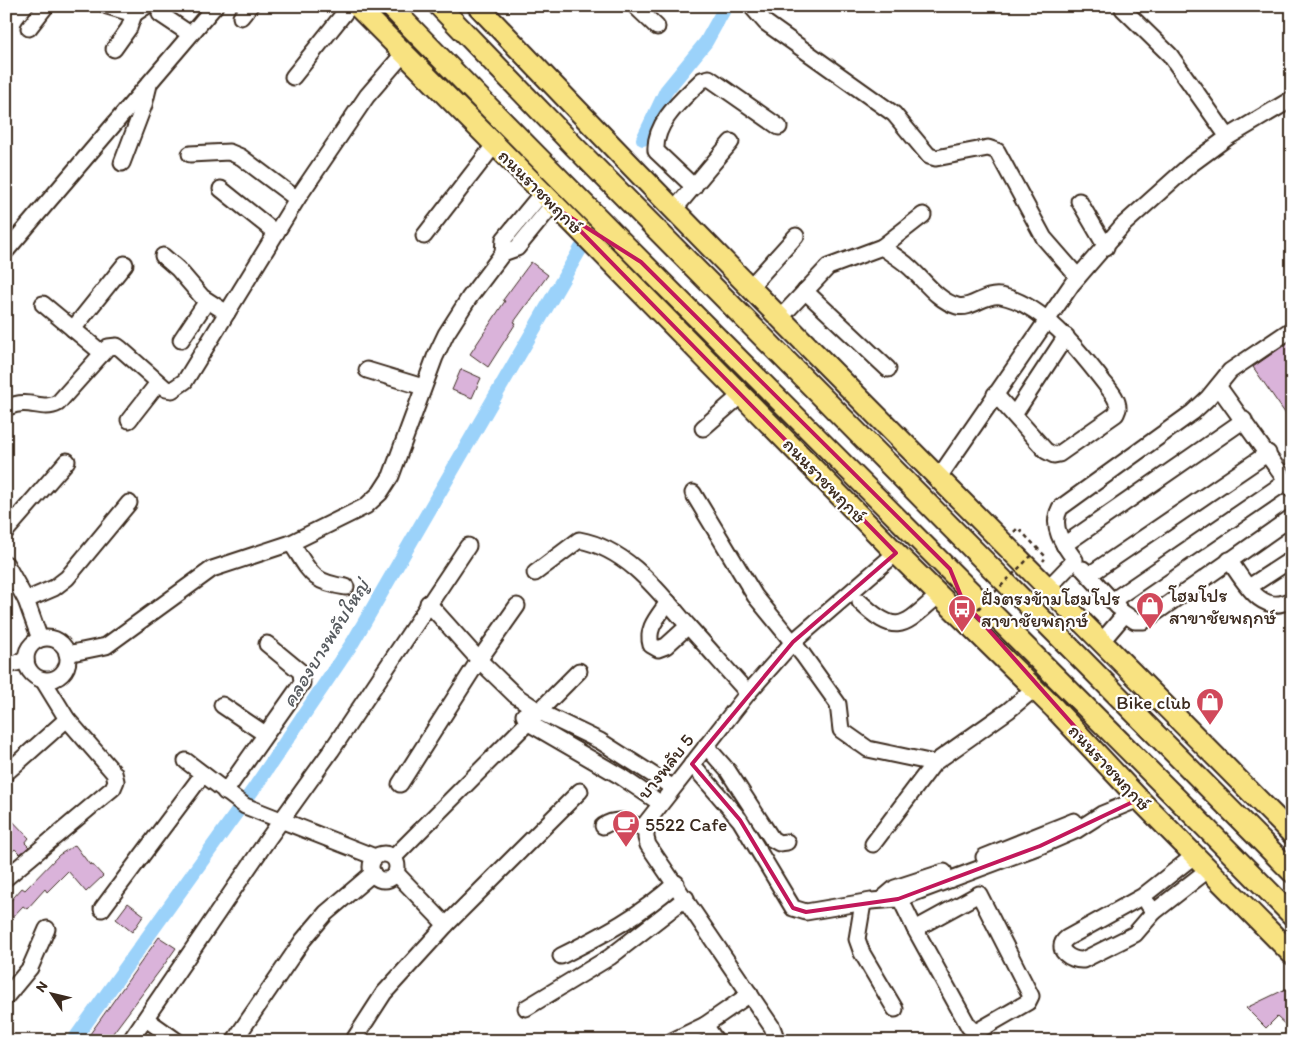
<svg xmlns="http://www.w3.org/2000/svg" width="1298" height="1047" font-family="Itim,'Playpen Sans Thai',sans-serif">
  <rect width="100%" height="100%" fill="#fff"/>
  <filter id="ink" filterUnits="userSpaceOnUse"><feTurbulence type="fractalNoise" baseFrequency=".02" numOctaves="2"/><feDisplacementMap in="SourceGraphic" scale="10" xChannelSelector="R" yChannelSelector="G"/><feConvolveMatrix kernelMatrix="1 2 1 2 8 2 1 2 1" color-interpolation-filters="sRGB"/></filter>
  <g filter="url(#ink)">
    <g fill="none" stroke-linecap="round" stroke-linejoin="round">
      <!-- canal -->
      <g stroke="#9bd2fa" stroke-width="14">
        <path d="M643 139 666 91 706 42 726 6"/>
        <path d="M73 1041 255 787 353 642 581 248"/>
      </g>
    </g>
    <!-- building -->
    <g fill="#dab3da" stroke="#3b2a1e">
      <path d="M531 262 548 275 514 322 516 323 488 367 470 354 505 301 503 300Z"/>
      <path d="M1292 340V423L1253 367Z"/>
      <path d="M461 369 481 378 472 398 452 390Z"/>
      <path d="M6 814 29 838 25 843 29 847 20 854 15 849 6 857Z"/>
      <path d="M75 845 90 865 91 863 103 876 86 892 68 871 47 892 45 889 27 909 23 906 6 924V906L22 888 25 890 59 855Z"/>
      <path d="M128 903 144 915 132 932 116 919Z"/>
      <path d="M159 937 176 948 164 965 107 1041H85Z"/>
      <path d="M1292 986V1031L1277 1017 1266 1028 1246 1008Z"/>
    </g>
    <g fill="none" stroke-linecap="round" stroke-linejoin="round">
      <defs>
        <g id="minor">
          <path d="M107 6 134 14 146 6"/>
          <path d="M635 6 657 27"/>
          <path d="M751 6 766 23 894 114 929 156 936 158 988 148 997 151 1044 238 1078 277"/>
          <path d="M1123 9 1170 55 1228 137"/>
          <path d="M160 14 190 34"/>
          <path d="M241 17 250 6"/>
          <path d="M29 28 46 6"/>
          <path d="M114 49 129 28 134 14"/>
          <path d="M293 77 350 6"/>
          <path d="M190 154 229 152 241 157 297 199"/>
          <path d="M122 163 144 105 149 85"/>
          <path d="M694 187 656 151C654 122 683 99 702 80L709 78 779 127"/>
          <path d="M221 189 276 233"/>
          <path d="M1079 201 1106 247"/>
          <path d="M673 211 731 142"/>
          <path d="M424 236 495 144"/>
          <path d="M882 247 923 215"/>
          <path d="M6 251 215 6"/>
          <path d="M503 253 517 248 553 204"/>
          <path d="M163 256 178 269 202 297 227 313"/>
          <path d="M750 287 796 236"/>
          <path d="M805 291 888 369"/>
          <path d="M43 304 102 353"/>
          <path d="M781 317 828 267 882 247C890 253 899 258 907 265 923 278 936 300 957 306 972 310 984 293 1001 296 1042 304 1078 349 1102 380 1108 388 1119 399 1118 409L1116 414 1059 454 1054 455 1046 451 995 394"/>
          <path d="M73 329 125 264"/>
          <path d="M181 340 207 301"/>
          <path d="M367 370 423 387"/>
          <path d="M1218 386 1292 489"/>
          <path d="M8 407C30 397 41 412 58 403L108 347 117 346 121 349 166 389 172 390 185 381 297 199 367 96 404 53"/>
          <path d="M1014 415 1066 336"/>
          <path d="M129 420 158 383"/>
          <path d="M703 428 741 395"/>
          <path d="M939 477 1072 284 1123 225 1190 165 1228 137 1292 99"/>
          <path d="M693 493 755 596 803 655 838 704 841 730 868 749 934 763"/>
          <path d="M6 531 67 461"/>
          <path d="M291 543C310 571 310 582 346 587"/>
          <path d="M1064 545 1244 420"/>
          <path d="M1229 560C1244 581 1262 618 1292 599"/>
          <path d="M6 564 26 600 40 639"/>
          <path d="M1083 569 1118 607"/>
          <path d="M535 573 579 540C628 549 659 592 689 627 709 649 728 671 748 693"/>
          <path d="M1089 575 1268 453"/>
          <path d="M1049 587 1075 560C1063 544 1050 527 1060 508L1193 412 1208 398 1230 371 1292 329"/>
          <path d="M1249 587 1292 559"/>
          <path d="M26 600 54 588 67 578 129 503"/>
          <path d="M1112 601 1287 481"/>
          <path d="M668 602C658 617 646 628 651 645L658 649 666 646 688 626"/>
          <path d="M860 602C898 638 904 625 939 595"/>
          <path d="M428 603 479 660 515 695 540 712 600 741 672 787"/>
          <circle cx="47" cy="659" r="21"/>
          <path d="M1102 641 1125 614 1135 621H1144L1292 517"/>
          <path d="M67 654 106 646 212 569 291 543 366 506 380 493 391 476 435 357 446 334 469 298 503 253 504 239 542 193"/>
          <path d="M6 666 26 660"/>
          <path d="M222 705 265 734"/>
          <path d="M524 715 527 722 620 776 660 803"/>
          <path d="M706 746 728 771 772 839 779 843 787 842"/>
          <path d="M186 761 245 806 375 857"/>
          <path d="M692 764 740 820 793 908 806 912 871 901 898 899 1040 846 1077 830 1102 814 1139 799"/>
          <path d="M6 773 67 719"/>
          <path d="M400 784 479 660 517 606"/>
          <path d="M225 792 302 683 301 672 267 644"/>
          <path d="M603 826C619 816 629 823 645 829"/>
          <path d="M873 844 934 763 1009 710 1034 689"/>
          <circle cx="384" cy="867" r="13"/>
          <path d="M394 857 579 671"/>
          <path d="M984 857 1074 821"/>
          <path d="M396 873 446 925"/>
          <path d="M6 878 113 788 116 781 114 773 67 719 43 680"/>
          <path d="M896 890 915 929"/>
          <path d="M979 894 1031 996 1028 1002 976 1032 969 1027 915 929Z"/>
          <path d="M882 899 895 888 944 872"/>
          <path d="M863 903 857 939 862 953 895 1009"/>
          <path d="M1148 904 1154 912 1209 869"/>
          <path d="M102 909 203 774"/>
          <path d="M1154 912 1135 934 1083 960C1071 961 1053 949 1067 938L1143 896 1195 855"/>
          <path d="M561 956C603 935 641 915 676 883"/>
          <path d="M6 997 30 968 47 929"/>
          <path d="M526 1008 610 957 686 898"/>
          <path d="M146 1019 177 1041"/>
          <path d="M705 1025 716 1041"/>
          <path d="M130 1041 268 839 331 751 468 546"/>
          <path d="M234 1041 303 940 326 913 373 873"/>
          <path d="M353 1041 384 993 446 925 580 791"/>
          <path d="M672 1041 705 1025 750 994"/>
          <path d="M777 1041 772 1027 648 845 646 838V823L748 693 793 642 896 553"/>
        </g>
        <g id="major">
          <path d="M357 6 562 212 896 553 1055 709 1139 799 1292 954"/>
          <path d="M390 6C687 312 993 611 1292 915"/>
          <path d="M439 6 574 146 1292 872"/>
          <path d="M478 6C744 287 1020 558 1292 834"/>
        </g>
      </defs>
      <!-- minor casing -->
      <use href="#minor" stroke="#3b2a1e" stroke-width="19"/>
      <!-- major casing -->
      <use href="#major" stroke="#3b2a1e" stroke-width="24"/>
      <!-- path -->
      <path stroke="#3b2a1e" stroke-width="2.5" stroke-dasharray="4 4" stroke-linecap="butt" d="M1014 532 1018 528 1046 557 1043 561"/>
      <!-- minor -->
      <use href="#minor" stroke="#fff" stroke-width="15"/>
      <!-- major -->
      <use href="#major" stroke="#f8e281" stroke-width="20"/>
      <!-- path-bridge -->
      <path stroke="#3b2a1e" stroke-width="2.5" stroke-dasharray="4 4" stroke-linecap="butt" d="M961 626 1033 554"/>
    </g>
  </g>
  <!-- marked area -->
  <path fill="none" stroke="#c2185b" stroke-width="4" stroke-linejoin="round" d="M562 212 641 262 950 569 963 601 1139 799 1040 846 898 899 806 912 793 908 740 820 692 764 793 642 896 553Z"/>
  <!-- icons -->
  <defs>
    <symbol id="shop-pin" viewBox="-11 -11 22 30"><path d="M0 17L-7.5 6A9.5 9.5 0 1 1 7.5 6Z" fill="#d1495b" stroke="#fff"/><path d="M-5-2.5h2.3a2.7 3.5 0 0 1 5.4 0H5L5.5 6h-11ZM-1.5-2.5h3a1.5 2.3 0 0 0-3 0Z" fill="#fff"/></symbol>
    <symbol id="bus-pin" viewBox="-11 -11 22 30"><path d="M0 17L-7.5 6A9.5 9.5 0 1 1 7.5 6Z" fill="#d1495b" stroke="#fff"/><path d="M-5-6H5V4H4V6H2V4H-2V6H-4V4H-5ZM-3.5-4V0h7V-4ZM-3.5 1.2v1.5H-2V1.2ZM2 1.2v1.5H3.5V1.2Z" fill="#fff"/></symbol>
    <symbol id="cafe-pin" viewBox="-11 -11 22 30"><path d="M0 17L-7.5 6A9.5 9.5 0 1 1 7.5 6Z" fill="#d1495b" stroke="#fff"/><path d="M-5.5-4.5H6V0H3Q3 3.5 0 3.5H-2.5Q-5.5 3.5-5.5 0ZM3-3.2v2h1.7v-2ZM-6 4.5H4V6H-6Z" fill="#fff"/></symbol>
  </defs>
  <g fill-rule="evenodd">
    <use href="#shop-pin" x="1134" y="590" width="32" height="43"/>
    <use href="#bus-pin" x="946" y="593" width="32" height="43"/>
    <use href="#shop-pin" x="1194" y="686" width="32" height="43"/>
    <use href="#cafe-pin" x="610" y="808" width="32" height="43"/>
  </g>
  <g text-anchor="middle" stroke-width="4.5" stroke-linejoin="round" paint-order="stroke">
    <!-- street labels -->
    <g font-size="19" fill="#3b2a1e" stroke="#fff">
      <text transform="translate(541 191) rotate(45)" y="7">ถนนราชพฤกษ์</text>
      <text transform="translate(825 480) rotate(46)" y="7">ถนนราชพฤกษ์</text>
      <text transform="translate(665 766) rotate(-51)" y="7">บางพลับ 5</text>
      <text transform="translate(1110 767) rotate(47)" y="7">ถนนราชพฤกษ์</text>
    </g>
    <!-- poi labels -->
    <g font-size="19" fill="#3b2a1e" stroke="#fff" text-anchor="start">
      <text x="1169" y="602">โฮมโปร<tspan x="1169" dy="22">สาขาชัยพฤกษ์</tspan></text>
      <text x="981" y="605">ฝั่งตรงข้ามโฮมโปร<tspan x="981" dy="22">สาขาชัยพฤกษ์</tspan></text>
      <text x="1191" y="709" text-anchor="end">Bike club</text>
      <text x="645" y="831">5522 Cafe</text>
    </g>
    <!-- water labels -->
    <g font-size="20" font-style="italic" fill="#585c60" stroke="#fff">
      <text transform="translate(325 643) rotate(-58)" y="7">คลองบางพลับใหญ่</text>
    </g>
  </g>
  <!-- margin -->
  <rect width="1298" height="1047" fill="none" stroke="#fff" stroke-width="25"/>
  <rect x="12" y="12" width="1273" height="1022" fill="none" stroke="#3b2a1e" stroke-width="2" filter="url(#ink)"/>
  <!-- north arrow -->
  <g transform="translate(52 994) rotate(305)" stroke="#ffffff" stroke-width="4" paint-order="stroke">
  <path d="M0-4L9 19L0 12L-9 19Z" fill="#3b2a1e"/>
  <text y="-8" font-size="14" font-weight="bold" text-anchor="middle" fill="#3b2a1e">N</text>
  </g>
</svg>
